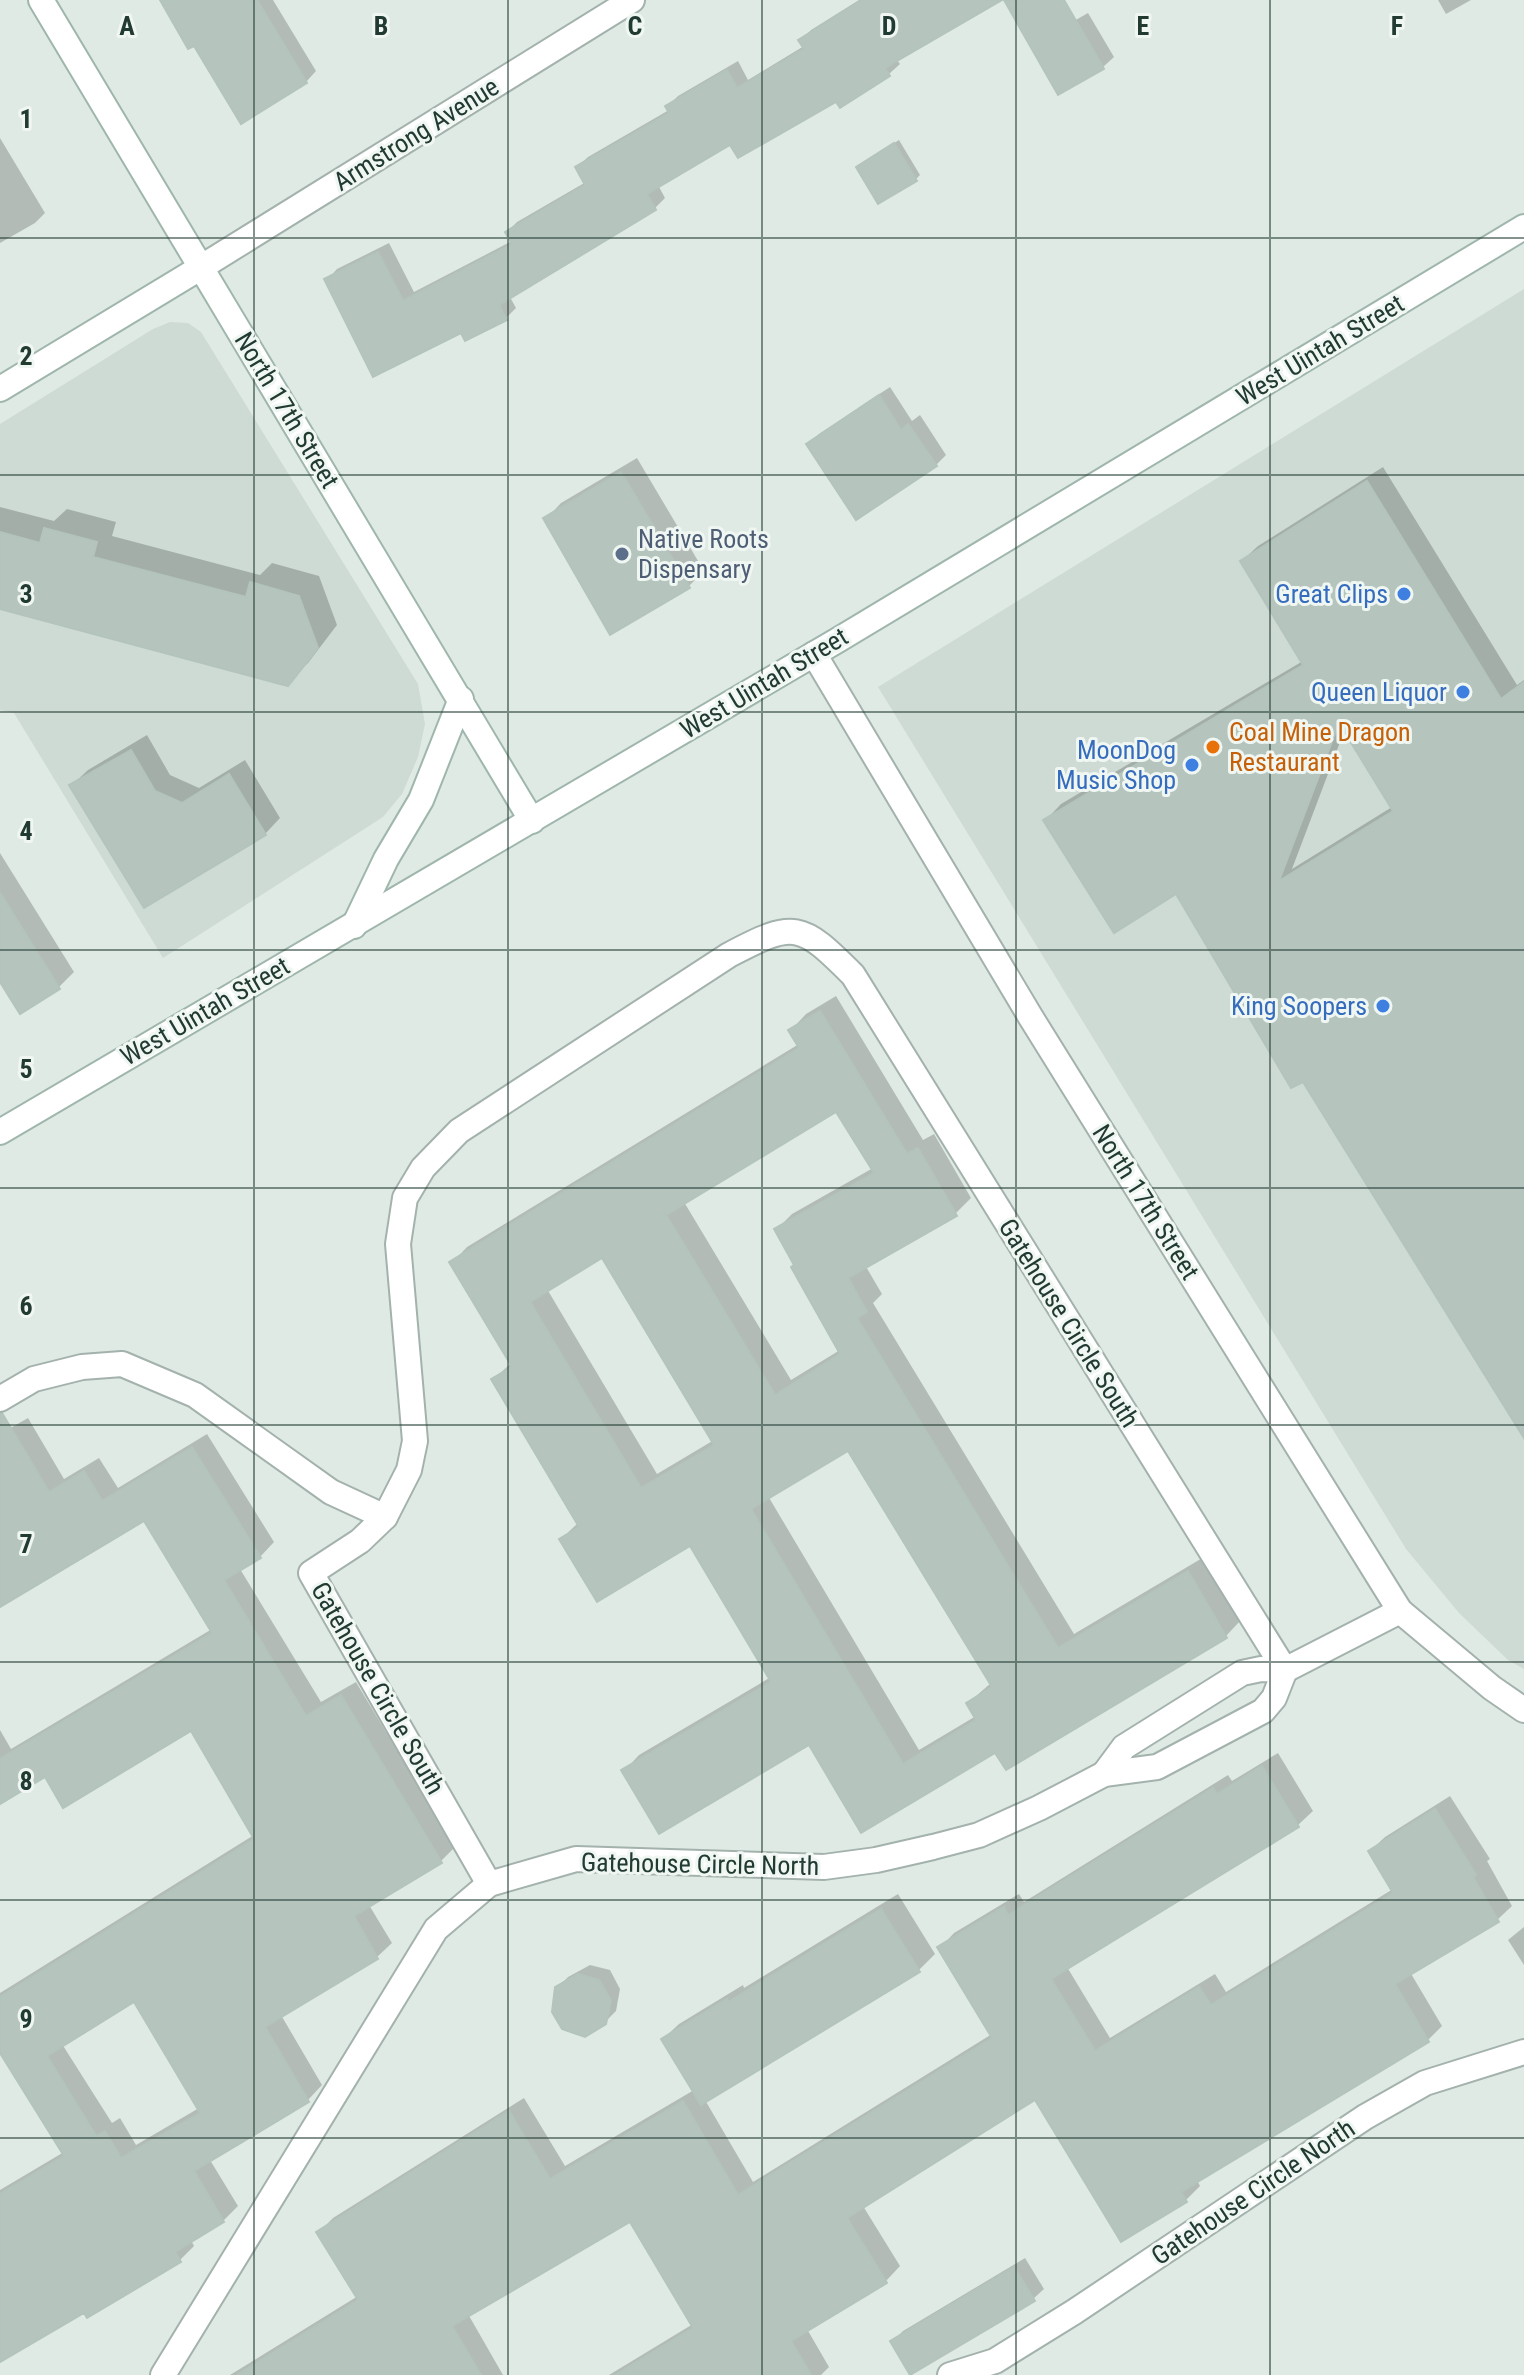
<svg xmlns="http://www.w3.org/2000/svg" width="1524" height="2375" font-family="'Roboto Condensed',sans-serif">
  <rect width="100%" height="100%" fill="#e0eae5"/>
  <!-- built -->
  <g fill="#cedad4">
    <path d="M1524 289V1669L1508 1660 1459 1613 1406 1549 878 687Z"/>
    <path d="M170 322 188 323 201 332 418 684 425 724 418 757 402 794 383 817 163 958 14 713 0 710V424L153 329Z"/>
  </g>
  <!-- shadow -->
  <g fill="#0003" fill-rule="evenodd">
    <path d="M162 0H273L316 71 306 82 195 43Z"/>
    <path d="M859 0H998L897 60 900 64 889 74 841 105 837 99 731 143 658 185 665 198 655 208 510 297 516 308 506 318 462 331 327 280 337 269 389 243 414 292 512 241 507 232 517 222 586 182 577 167 588 157 669 110 668 106 678 96 738 61 748 80 804 46 801 40 811 30Z"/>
    <path d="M1438 0H1471L1446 14Z"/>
    <path d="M1088 13 1114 57 1103 67 1059 93 1044 38Z"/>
    <path d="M0 138 45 213 35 223 0 243Z"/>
    <path d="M899 140 920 175 915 180 863 163Z"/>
    <path d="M890 387 912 421 920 415 946 455 936 465 808 444 819 434Z"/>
    <path d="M637 458 704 571 689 586 546 519 561 503Z"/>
    <path d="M1383 467 1517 685 1524 680V1434L1304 1079 1177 891 1046 820 1061 804 1303 661 1242 561 1258 546ZM1345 729 1392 807 1292 869Z"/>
    <path d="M0 507 54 521 67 509 116 522 112 536 260 575 272 563 319 576 337 625 308 663 287 683 0 607Z"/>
    <path d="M147 735 170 775 199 788 245 760 280 818 265 834 72 785 88 770Z"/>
    <path d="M0 853 74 972 58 988 0 978Z"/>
    <path d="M836 996 923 1140 934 1134 971 1198 955 1214 865 1265 882 1294 873 1303 1074 1634 1204 1557 1241 1620 1226 1636 996 1750 862 1830 809 1743 624 1771 639 1755 771 1677 691 1544 561 1539 578 1523 493 1380 511 1363 452 1263 467 1247 799 1044 791 1030 806 1014ZM836 1109 873 1168 792 1214 776 1230 840 1350 791 1380 684 1202ZM603 1256 714 1440 657 1474 547 1289ZM849 1448 991 1683 968 1703 976 1716 919 1750 768 1496Z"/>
    <path d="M28 1418 64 1479 99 1458 118 1488 207 1434 274 1542 260 1557 240 1569 321 1702 356 1682 455 1847 441 1861 369 1905 392 1943 377 1957 281 2015 322 2085 308 2100 210 2160 238 2206 223 2221 191 2240 194 2246 180 2260 85 2310 0 2360V2190L64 2152 0 2049V1993L254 1835 192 1728 46 1774 0 1802V1730L11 1749 212 1629 145 1518 0 1605V1434ZM134 1999 199 2108 136 2145 120 2118 112 2123 62 2044Z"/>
    <path d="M1278 1753 1313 1811 1298 1825 1067 1967 1110 2038 1215 1974 1226 1992 1393 1889 1370 1851 1385 1837 1450 1796 1490 1859 1487 1861 1512 1906 1497 1920 1410 1972 1442 2026 1428 2040 1197 2180 1200 2186 1186 2200 1036 2098 863 2206 900 2266 886 2281 807 2329 829 2367 821 2375H609L693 2324 631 2219 468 2314 503 2375H230L358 2296 319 2232 333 2218 524 2098 565 2166 694 2090 663 2039 679 2024 743 1985 744 1988 898 1894 935 1954 919 1970 705 2100 753 2182 992 2034 940 1948 954 1933 1019 1894 1024 1902 1228 1775 1232 1781Z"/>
    <path d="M1524 1927V1965L1508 1940Z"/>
    <path d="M590 1965 610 1970 620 1989 616 2011 605 2022 557 1988 568 1977Z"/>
    <path d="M1025 2258 1044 2289 1033 2299 893 2341 903 2331Z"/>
  </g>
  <!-- building -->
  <g fill="#b5c5be" stroke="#b3c4bc" stroke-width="2" fill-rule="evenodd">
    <path d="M160 0H257L307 83 241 124 194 46 188 49Z"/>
    <path d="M862 0H1002L885 68 890 76 840 108 836 102 738 158 730 145 647 194 656 210 499 305 507 320 465 341 461 333 373 377 324 279 378 252 403 301 512 244 505 232 585 185 575 167 669 113 665 106 727 70 737 88 804 49 798 40Z"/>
    <path d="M1004 0H1064L1104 69 1058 95Z"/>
    <path d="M894 143 917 181 878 204 856 167Z"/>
    <path d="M879 395 901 430 908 424 937 466 856 520 806 444Z"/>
    <path d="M621 472 690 588 610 635 543 518Z"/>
    <path d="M1367 481 1501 699 1524 682V1438L1303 1082 1291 1088 1176 894 1114 933 1043 820 1303 665 1240 561ZM1339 723 1393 811 1279 881Z"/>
    <path d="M44 528 97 542 93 557 246 597 250 582 299 596 318 648 288 686 0 609V532L40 543Z"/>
    <path d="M131 750 155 791 182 803 229 774 266 835 144 908 69 785Z"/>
    <path d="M0 893 60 989 20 1014 0 982Z"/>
    <path d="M820 1011 907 1154 918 1148 957 1216 848 1278 867 1312 857 1318 1058 1648 1188 1571 1227 1638 1006 1770 995 1753 861 1833 809 1745 659 1834 621 1770 771 1682 690 1546 597 1602 559 1539 579 1527 491 1379 512 1367 449 1262 799 1048 788 1030ZM836 1112 874 1173 774 1229 794 1265 791 1267 840 1354 775 1395 666 1215ZM602 1258 714 1445 641 1488 530 1302ZM848 1451 992 1687 966 1703 976 1720 903 1764 751 1509Z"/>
    <path d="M2 1413 49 1492 84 1471 102 1501 192 1447 261 1558 224 1580 306 1716 341 1695 442 1863 354 1916 378 1959 265 2027 309 2102 194 2171 224 2222 175 2252 181 2262 87 2318 84 2313 0 2362V2194L64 2156 0 2053V1997L254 1839 191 1731 63 1808 45 1777 0 1804V1759L212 1633 144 1521 0 1607V1414ZM134 2002 200 2113 121 2158 105 2131 96 2136 47 2056Z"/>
    <path d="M1262 1766 1299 1827 1051 1979 1095 2051 1199 1987 1211 2005 1393 1893 1368 1851 1435 1809 1476 1875 1473 1877 1499 1922 1395 1984 1429 2042 1181 2192 1187 2202 1121 2242 1035 2100 847 2218 887 2283 791 2341 811 2375H615L693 2328 630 2222 452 2326 481 2375H237L358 2300 316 2232 509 2111 550 2179 683 2101 738 2195 992 2038 937 1947 1004 1907 1008 1915 1213 1788 1217 1794Z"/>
    <path d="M881 1909 920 1972 701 2105 661 2039 727 1999 728 2002Z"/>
    <path d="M578 1974 599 1980 611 2001 606 2024 585 2037 562 2029 552 2012 555 1987Z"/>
    <path d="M1014 2267 1035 2301 910 2375 890 2341Z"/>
  </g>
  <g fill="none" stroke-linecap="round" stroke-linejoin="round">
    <defs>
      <g id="street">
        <path d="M200 268 632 0"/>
        <path d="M814 654 1030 1016 1400 1611 1492 1688 1524 1710"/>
        <path d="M0 1399 34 1379 82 1367 122 1364 195 1395 331 1492 385 1517 409 1470 415 1441 398 1244 405 1198 423 1168 459 1131 729 955C795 920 801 923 853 975L1285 1670"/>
        <path d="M385 1517 360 1541 311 1573 489 1884"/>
        <path d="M1104 1774 1124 1747 1242 1673 1261 1669 1285 1670 1400 1611"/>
        <path d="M163 2375 436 1929 489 1884 576 1859 824 1867 876 1860 933 1847 979 1835 1039 1808 1104 1774 1157 1767 1263 1711 1274 1698 1285 1670"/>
        <path d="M950 2375 995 2361 1074 2312 1365 2117 1425 2083 1524 2052"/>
      </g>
      <g id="secondary">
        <path d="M41 0 532 821"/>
        <path d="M0 389 200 268"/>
        <path d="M354 926 386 859 421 800 461 699"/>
        <path d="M0 1132 838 640 1524 227"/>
      </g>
    </defs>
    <!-- street casing -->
    <use href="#street" stroke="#a3b2ac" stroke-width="28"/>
    <!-- secondary casing -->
    <use href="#secondary" stroke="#9fb6ac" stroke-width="28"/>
    <!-- street -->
    <use href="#street" stroke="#fff" stroke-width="24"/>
    <!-- secondary -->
    <use href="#secondary" stroke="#fff" stroke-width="24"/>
  </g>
  <!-- grid -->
  <path fill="none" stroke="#213a32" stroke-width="2" stroke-opacity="0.55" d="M254 0V2375M508 0V2375M762 0V2375M1016 0V2375M1270 0V2375M0 238H1524M0 475H1524M0 712H1524M0 950H1524M0 1188H1524M0 1425H1524M0 1662H1524M0 1900H1524M0 2138H1524"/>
  <!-- markers -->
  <circle fill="#5c6f8a" stroke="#f0f7f3" stroke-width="3" cx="622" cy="554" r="8"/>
  <g fill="#3f7fe0" stroke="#f0f7f3" stroke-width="3">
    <circle cx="1404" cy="594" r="8"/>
    <circle cx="1463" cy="692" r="8"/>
    <circle cx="1192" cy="765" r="8"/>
    <circle cx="1383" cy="1006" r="8"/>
  </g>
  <circle fill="#e8710a" stroke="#f0f7f3" stroke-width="3" cx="1213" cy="747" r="8"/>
  <g text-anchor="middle" stroke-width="6" stroke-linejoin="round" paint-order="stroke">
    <!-- street labels -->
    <g font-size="26" fill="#213a32" stroke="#f0f7f3">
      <text transform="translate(416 134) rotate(-32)" y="9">Armstrong Avenue</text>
      <text transform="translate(1320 350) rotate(-31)" y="9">West Uintah Street</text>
      <text transform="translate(287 410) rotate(59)" y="9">North 17th Street</text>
      <text transform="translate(764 683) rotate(-31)" y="9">West Uintah Street</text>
      <text transform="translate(205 1011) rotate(-30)" y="9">West Uintah Street</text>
      <text transform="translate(1146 1202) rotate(58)" y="9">North 17th Street</text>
      <text transform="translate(1069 1323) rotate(58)" y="9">Gatehouse Circle South</text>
      <text transform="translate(378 1688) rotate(60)" y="9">Gatehouse Circle South</text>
      <text transform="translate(700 1864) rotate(1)" y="9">Gatehouse Circle North</text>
      <text transform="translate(1253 2192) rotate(-34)" y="9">Gatehouse Circle North</text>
    </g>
    <!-- service labels -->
    <g font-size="26" fill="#4e5e75" stroke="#f0f7f3" text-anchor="start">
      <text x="638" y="548">Native Roots<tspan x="638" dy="30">Dispensary</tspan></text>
    </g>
    <!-- shop labels -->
    <g font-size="26" fill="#366cbe" stroke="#f0f7f3" text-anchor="end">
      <text x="1388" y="603">Great Clips</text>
      <text x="1447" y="701">Queen Liquor</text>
      <text x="1176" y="759">MoonDog<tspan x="1176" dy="30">Music Shop</tspan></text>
      <text x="1367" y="1015">King Soopers</text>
    </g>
    <!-- food labels -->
    <g font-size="26" fill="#c56008" stroke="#f0f7f3" text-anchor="start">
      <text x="1229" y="741">Coal Mine Dragon<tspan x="1229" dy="30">Restaurant</tspan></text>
    </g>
  </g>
  <g font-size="26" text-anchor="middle" font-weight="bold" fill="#213a32" stroke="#f0f7f3" stroke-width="6" stroke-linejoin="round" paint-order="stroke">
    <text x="127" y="35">A</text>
    <text x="381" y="35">B</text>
    <text x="635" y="35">C</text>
    <text x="889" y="35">D</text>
    <text x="1143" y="35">E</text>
    <text x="1397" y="35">F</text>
    <text x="26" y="128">1</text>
    <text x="26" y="365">2</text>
    <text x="26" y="603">3</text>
    <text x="26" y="840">4</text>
    <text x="26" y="1078">5</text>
    <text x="26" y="1315">6</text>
    <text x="26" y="1553">7</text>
    <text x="26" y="1790">8</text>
    <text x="26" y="2028">9</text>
  </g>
</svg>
